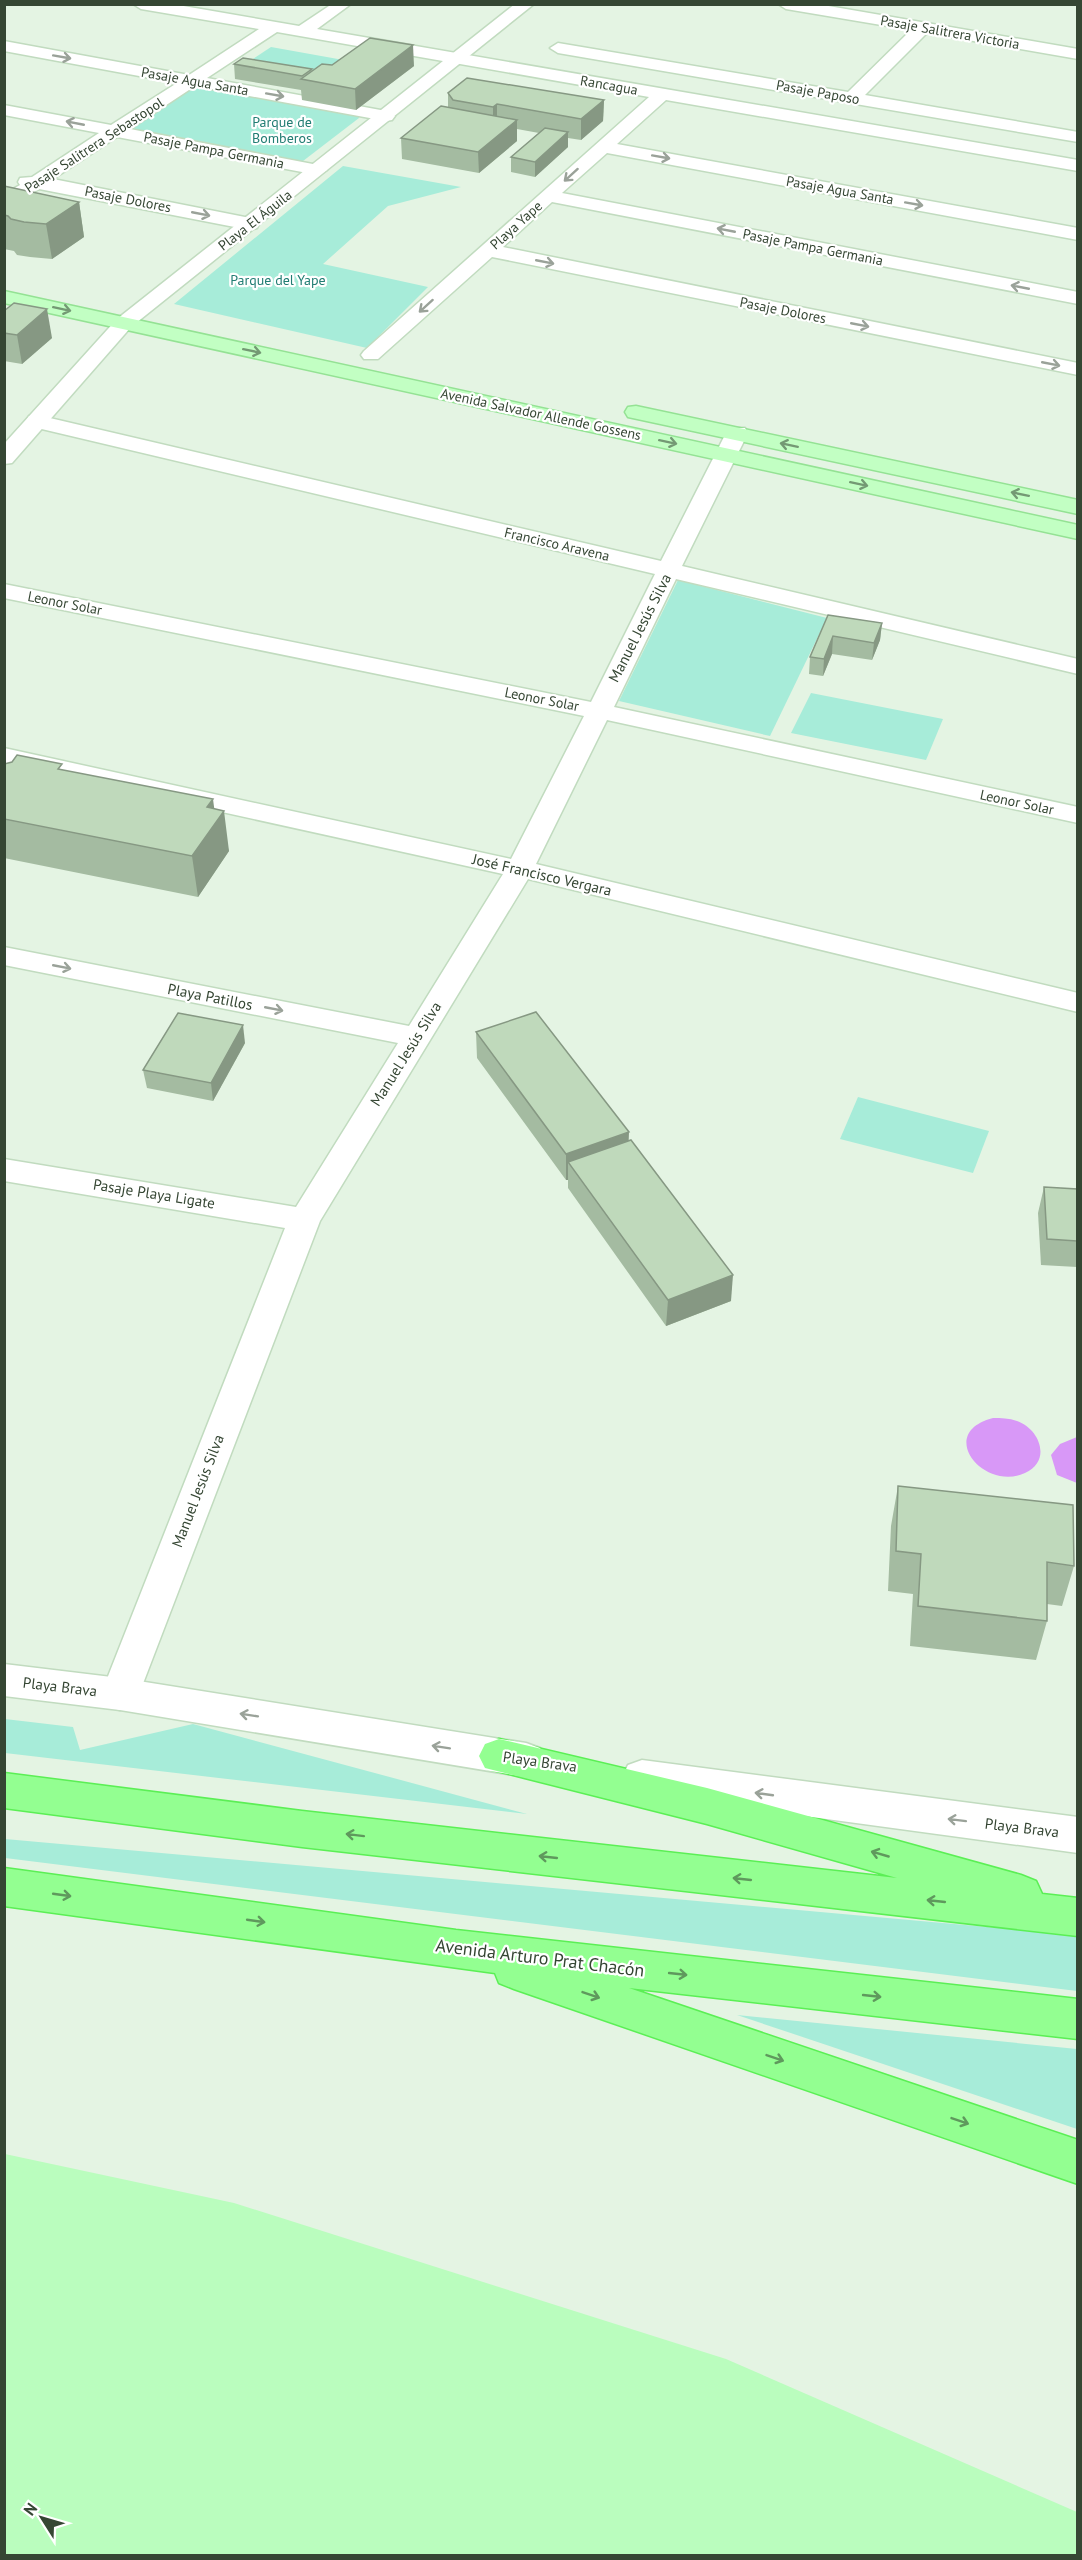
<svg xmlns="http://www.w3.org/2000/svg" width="1082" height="2560" font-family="'PT Sans',sans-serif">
  <rect width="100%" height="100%" fill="#e4f4e3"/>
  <!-- green -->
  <g fill="#a7ecd9">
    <path d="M271 47 349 61 320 82 241 67Z"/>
    <path d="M200 85 358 114 359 118 303 161 294 162 134 130 131 125 189 86Z"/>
    <path d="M343 166 461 187 388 206 323 264 428 287 367 348 174 304Z"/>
    <path d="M678 580 827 618 770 736 619 701Z"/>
    <path d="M811 693 943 719 926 760 791 733Z"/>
    <path d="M858 1097 989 1131 973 1173 840 1139Z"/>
    <path d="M5 1719 73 1727 80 1750 193 1724 527 1814 5 1753Z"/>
    <path d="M5 1839 1077 1935V1991L5 1858Z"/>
    <path d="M737 2015 1077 2049V2129Z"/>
  </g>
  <!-- sand -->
  <path fill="#bafdbe" d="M5 2154 234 2203 726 2359 1077 2512V2555H5Z"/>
  <!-- water -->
  <g fill="#d898f7">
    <path d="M993 1418C1001 1418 1009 1418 1017 1421 1040 1429 1052 1461 1025 1473 984 1492 935 1433 993 1418Z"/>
    <path d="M1077 1437V1483L1057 1475 1051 1455 1060 1444Z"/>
  </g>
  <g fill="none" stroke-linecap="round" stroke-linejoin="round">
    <defs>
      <g id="minor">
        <path d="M133 4H172L299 26 332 4H351L317 29 1078 160V171L666 100 617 144 1078 228V240L607 153 562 193 1078 292V304L552 202 503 247 1078 363V375L492 257 378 359H364L361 355 364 351 649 97 277 32 207 78 386 111 395 116 392 120 386 121 195 86 130 129 318 165 327 170 318 175 117 137 53 179 250 218 257 220 259 224 257 228 250 230 39 189 4 208V194L20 185 18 182 20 178 32 177 99 133 4 115V105L111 125 177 83 4 51V41L189 75 259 29 141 9Z"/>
        <path d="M778 4H817L1078 49V59L927 33 865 95 1078 132V142L558 53 550 48 558 43 848 92 911 30 786 9Z"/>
        <path d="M37 415 661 561 726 433 729 428H745L748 433 682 566 1078 659V674L676 579 614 707 1078 807V823L607 720 536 864 1078 993V1012L528 879 320 1221 139 1694 134 1706 120 1710 106 1706 101 1694 285 1228 4 1181V1159L296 1207 398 1043 4 965V947L409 1026 503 874 4 764V748L511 859 584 716 4 598V584L591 702 655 574 29 426 26 421 29 416Z"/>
      </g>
      <g id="tertiary">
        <path d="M515 4H534L131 327 12 463 4 464V444L117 319Z"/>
        <path d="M4 1664 120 1678 526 1743 540 1748 546 1760 540 1772 526 1777 120 1710 4 1696Z"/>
        <path d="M642 1760 1078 1817V1853L642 1794 628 1789 622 1777 628 1765Z"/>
      </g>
      <g id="secondary">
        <path d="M4 291 1078 525V539L4 303Z"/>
        <path d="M636 406 1078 500V514L628 417 625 412 628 407Z"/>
      </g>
      <g id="primary">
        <path d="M499 1739 707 1788 1021 1875 1036 1881 1042 1894 1078 1898V1936L302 1847 4 1808V1773L302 1811 897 1878 707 1824 485 1768 479 1756 485 1744Z"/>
        <path d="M4 1868 456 1930 1078 1999V2039L629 1988 1078 2140V2184L514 1989 499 1983 495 1973 4 1906Z"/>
      </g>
    </defs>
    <!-- minor casing -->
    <use href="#minor" stroke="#c1dbbf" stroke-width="3"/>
    <!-- tertiary casing -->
    <use href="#tertiary" stroke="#c1dbbf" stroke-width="3"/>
    <!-- secondary casing -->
    <use href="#secondary" stroke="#94e294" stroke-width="3"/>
    <!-- primary casing -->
    <use href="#primary" stroke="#5bef55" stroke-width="3"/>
    <!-- minor -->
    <use href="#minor" fill="#fff" fill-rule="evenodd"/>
    <!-- tertiary -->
    <use href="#tertiary" fill="#fff" fill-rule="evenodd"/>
    <!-- secondary -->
    <use href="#secondary" fill="#c2ffc3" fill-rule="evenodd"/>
    <!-- primary -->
    <use href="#primary" fill="#93ff91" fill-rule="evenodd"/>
  </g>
  <!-- wall -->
  <g fill="#a4bba1">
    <path d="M234 64 312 69V71L332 65 414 66 356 110 302 100 301 90 235 79Z"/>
    <path d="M448 93 604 100 603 121 581 140 568 138V147L535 177 511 172V157L539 133 517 129V141L479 173 402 159 401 138 448 107Z"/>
    <path d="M4 186 79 202 84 237 52 259 30 257 17 255 14 251 4 249Z"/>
    <path d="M4 311 52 338 22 364 4 361Z"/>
    <path d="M828 615 882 623 880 640 872 660 832 654 823 676 809 674 810 657Z"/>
    <path d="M4 764 63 770 214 809 229 851 198 897 4 858Z"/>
    <path d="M476 1032 628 1141 731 1301 666 1326 568 1188V1180H566L477 1058Z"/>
    <path d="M245 1043 213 1101 147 1088 143 1070Z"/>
    <path d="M1044 1187 1077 1189V1267L1041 1265 1038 1213Z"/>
    <path d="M898 1486 1074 1566 1062 1606 1047 1604V1621L1036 1660 910 1646 913 1594 888 1591 891 1526Z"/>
  </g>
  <!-- shaded-wall -->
  <g fill="#869883">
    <path d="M413 45 414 66 356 110 355 89Z"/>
    <path d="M604 100 603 121 581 140V119Z"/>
    <path d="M497 104V125L493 128V107Z"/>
    <path d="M517 120V141L479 173 478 152Z"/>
    <path d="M568 132V147L535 177V162Z"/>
    <path d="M79 202 84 237 52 259 46 224Z"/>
    <path d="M47 309 52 338 22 364 17 335Z"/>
    <path d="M882 623 880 640 872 660 874 643Z"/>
    <path d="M833 636 832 654 823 676 824 659Z"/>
    <path d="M213 799 216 822 224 811 229 851 198 897 192 856 207 807Z"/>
    <path d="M243 1025 245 1043 213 1101 211 1083Z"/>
    <path d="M629 1132 628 1158 568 1162V1180H566V1154Z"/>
    <path d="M733 1275 731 1301 666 1326 668 1300Z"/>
  </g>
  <!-- building -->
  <g fill="#bfd9bb" stroke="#869883" stroke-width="1.5">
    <path d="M370 38 413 45 355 89 301 79 322 64 332 65Z"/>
    <path d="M243 58 312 69 302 76 234 64Z"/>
    <path d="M467 78 604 100 581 119 497 104 493 107 453 100 448 93Z"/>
    <path d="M441 106 517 120 478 152 401 138Z"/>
    <path d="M545 128 568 132 535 162 511 157Z"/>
    <path d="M4 186 79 202 46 224 24 222 11 219 8 216 4 215Z"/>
    <path d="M14 303 47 309 17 335 4 333V311Z"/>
    <path d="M828 615 882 623 874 643 833 636 824 659 810 657Z"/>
    <path d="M17 755 62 764 58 769 213 799 207 807 224 811 192 856 4 819V764L12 762Z"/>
    <path d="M536 1012 629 1132 566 1154 476 1032Z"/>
    <path d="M178 1013 243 1025 211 1083 143 1070Z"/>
    <path d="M631 1140 733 1275 668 1300 568 1162Z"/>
    <path d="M1044 1187 1077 1189V1241L1047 1239Z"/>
    <path d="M898 1486 1073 1505 1074 1566 1047 1562V1621L918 1606 921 1554 896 1551Z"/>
  </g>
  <!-- one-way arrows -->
  <defs><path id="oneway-shaft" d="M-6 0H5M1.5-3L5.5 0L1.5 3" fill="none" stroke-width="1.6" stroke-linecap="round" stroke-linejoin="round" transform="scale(1.5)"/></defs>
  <g stroke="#9aa299">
    <use href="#oneway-shaft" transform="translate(62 57) rotate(10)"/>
    <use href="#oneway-shaft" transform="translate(275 95) rotate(10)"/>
    <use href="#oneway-shaft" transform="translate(75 123) rotate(-169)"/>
    <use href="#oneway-shaft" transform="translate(661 157) rotate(10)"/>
    <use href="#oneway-shaft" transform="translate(571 175) rotate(138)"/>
    <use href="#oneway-shaft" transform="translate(914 204) rotate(10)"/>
    <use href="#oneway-shaft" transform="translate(201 214) rotate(11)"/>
    <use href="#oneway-shaft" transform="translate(726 230) rotate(-169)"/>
    <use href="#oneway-shaft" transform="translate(545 262) rotate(11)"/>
    <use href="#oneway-shaft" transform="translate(1020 287) rotate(-169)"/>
    <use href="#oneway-shaft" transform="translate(426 306) rotate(138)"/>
    <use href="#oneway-shaft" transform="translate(860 325) rotate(11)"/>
    <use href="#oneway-shaft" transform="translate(1051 364) rotate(11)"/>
    <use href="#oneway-shaft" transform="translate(62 967) rotate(11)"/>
    <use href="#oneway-shaft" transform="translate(274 1009) rotate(11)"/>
    <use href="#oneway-shaft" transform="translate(249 1715) rotate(-171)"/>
    <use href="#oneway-shaft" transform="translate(441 1747) rotate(-171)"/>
    <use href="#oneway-shaft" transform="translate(764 1794) rotate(-172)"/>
    <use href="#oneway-shaft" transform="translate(957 1820) rotate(-173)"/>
  </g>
  <g stroke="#749974">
    <use href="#oneway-shaft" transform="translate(62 309) rotate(12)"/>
    <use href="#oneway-shaft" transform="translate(252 351) rotate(12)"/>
    <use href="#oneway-shaft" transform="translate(668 442) rotate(12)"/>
    <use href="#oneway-shaft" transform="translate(789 445) rotate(-168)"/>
    <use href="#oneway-shaft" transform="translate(859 484) rotate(12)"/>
    <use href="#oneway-shaft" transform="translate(1020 494) rotate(-168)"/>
  </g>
  <g stroke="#5f995d">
    <use href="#oneway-shaft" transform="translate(355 1835) rotate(-173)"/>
    <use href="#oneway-shaft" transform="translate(880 1854) rotate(-164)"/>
    <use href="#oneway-shaft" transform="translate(548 1857) rotate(-174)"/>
    <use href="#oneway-shaft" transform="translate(742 1879) rotate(-174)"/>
    <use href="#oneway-shaft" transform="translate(62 1895) rotate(8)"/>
    <use href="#oneway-shaft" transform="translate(936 1901) rotate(-174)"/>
    <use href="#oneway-shaft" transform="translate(256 1921) rotate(8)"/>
    <use href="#oneway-shaft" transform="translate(678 1974) rotate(6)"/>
    <use href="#oneway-shaft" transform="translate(591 1995) rotate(19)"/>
    <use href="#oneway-shaft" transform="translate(872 1996) rotate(6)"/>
    <use href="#oneway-shaft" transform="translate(775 2058) rotate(19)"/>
    <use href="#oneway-shaft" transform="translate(960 2121) rotate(19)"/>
  </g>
  <g text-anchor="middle" stroke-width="4.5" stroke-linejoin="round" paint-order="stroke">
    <!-- far-street labels -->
    <g font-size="14" fill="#354633" stroke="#fff">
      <text transform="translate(950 32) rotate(10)" y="5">Pasaje Salitrera Victoria</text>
      <text transform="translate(195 81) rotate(10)" y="5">Pasaje Agua Santa</text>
      <text transform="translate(609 85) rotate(10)" y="5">Rancagua</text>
      <text transform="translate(818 92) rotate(10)" y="5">Pasaje Paposo</text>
      <text transform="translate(94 145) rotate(-33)" y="5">Pasaje Salitrera Sebastopol</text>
      <text transform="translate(214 150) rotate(11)" y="5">Pasaje Pampa Germania</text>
      <text transform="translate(840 190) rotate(10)" y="5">Pasaje Agua Santa</text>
      <text transform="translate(128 199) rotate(11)" y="5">Pasaje Dolores</text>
      <text transform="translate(255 220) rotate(-38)" y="5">Playa El Águila</text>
      <text transform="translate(516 225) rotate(-42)" y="5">Playa Yape</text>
      <text transform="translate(813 247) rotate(11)" y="5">Pasaje Pampa Germania</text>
      <text transform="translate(783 310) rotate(11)" y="5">Pasaje Dolores</text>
      <text transform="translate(541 414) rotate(12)" y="5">Avenida Salvador Allende Gossens</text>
      <text transform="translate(557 544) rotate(13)" y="5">Francisco Aravena</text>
      <text transform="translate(65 603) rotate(11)" y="5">Leonor Solar</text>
      <text transform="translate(542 699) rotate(11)" y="5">Leonor Solar</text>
      <text transform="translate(1017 802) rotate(12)" y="5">Leonor Solar</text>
    </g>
    <!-- far-park labels -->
    <g font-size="14" fill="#217d73" stroke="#fff">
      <text x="282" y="127">Parque de<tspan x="282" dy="16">Bomberos</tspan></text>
      <text x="278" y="285">Parque del Yape</text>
    </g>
    <!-- street labels -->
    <g font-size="15" fill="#354633" stroke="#fff">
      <text transform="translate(640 628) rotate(-63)" y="5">Manuel Jesús Silva</text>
      <text transform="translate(542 875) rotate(13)" y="5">José Francisco Vergara</text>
      <text transform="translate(210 997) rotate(11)" y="5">Playa Patillos</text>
      <text transform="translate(406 1054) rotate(-58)" y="5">Manuel Jesús Silva</text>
      <text transform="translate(154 1194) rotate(9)" y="5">Pasaje Playa Ligate</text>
      <text transform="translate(198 1491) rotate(-69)" y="5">Manuel Jesús Silva</text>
      <text transform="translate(60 1687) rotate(7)" y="5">Playa Brava</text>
      <text transform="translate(540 1762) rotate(8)" y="5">Playa Brava</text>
      <text transform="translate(1022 1828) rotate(7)" y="5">Playa Brava</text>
    </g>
    <!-- near-street labels -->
    <g font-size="18" fill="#354633" stroke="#fff">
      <text transform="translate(540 1958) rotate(7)" y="6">Avenida Arturo Prat Chacón</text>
    </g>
  </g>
  <!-- border -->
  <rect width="1082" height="2560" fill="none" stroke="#354633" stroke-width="12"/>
  <!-- north arrow -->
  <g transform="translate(42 2518) rotate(307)" stroke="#ffffff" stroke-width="4.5" paint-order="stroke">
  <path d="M0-4.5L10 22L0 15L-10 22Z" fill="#354633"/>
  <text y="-9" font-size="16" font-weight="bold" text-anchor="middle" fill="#354633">N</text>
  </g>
</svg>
